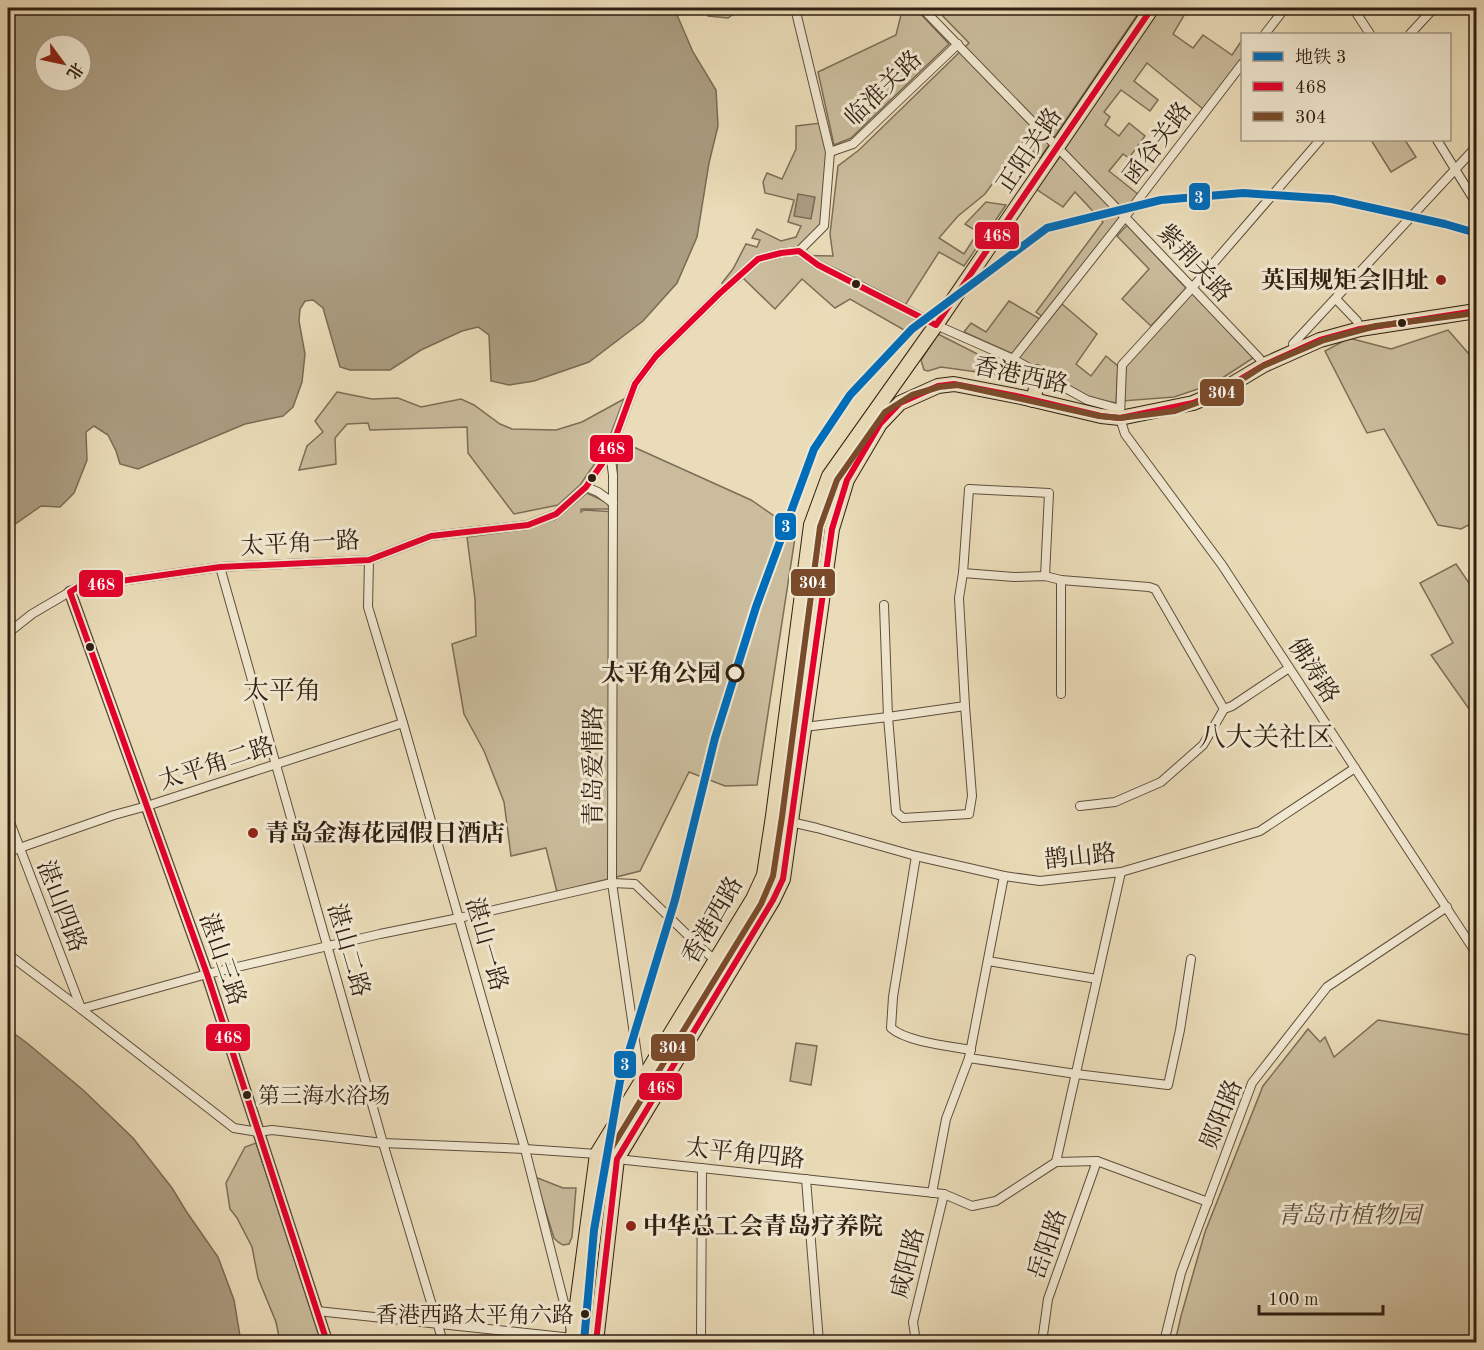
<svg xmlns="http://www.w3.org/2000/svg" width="1484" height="1350" font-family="'Old Standard TT','Noto Serif SC',serif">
  <rect width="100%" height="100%" fill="#eadcb8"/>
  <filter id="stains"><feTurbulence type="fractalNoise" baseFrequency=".00333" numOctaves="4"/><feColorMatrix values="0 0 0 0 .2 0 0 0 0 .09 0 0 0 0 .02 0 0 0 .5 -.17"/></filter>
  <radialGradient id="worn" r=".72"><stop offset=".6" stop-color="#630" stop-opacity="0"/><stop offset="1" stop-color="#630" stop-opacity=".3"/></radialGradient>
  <!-- green -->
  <g fill="#cabc9c" stroke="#7c6e57" stroke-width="1.5">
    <path d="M707 8H742L728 18 708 16Z"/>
    <path d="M898 8H915L949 44 851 138 834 145 818 72 896 35 902 11Z"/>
    <path d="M935 8H1142L1040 158 1023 142 985 194 958 216 939 238 964 254 978 232 965 224 986 202 1006 205 964 266 939 252 902 310 918 322 911 334 850 299 835 308 802 279 775 309 742 277 760 262 782 255 833 256 830 234 838 166 859 150 969 43Z"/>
    <path d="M1159 8H1180L1186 12 1173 34 1193 48 1203 35 1232 55 1242 40V58L1203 109 1147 63 1134 81 1158 100 1150 111 1121 90 1104 112 1110 117 1105 125 1119 136 1129 123 1145 136 1129 158 1123 154 1109 171 1139 195 1125 213 1064 148Z"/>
    <path d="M821 123 828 152 822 225 798 249 759 257 725 286 722 283 733 269 746 244 757 247 760 240 752 238 757 229 781 241 796 237 801 226 788 222 794 200 765 193 763 182 767 173 782 179 796 149V126Z"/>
    <path d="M1371 140H1405L1416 157 1391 172Z"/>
    <path d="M1061 155 1120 218 1043 317 1036 312 1103 222 1075 192 1063 207 1036 189Z"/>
    <path d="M1127 225 1186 288 1151 326 1122 299 1149 269 1117 236Z"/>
    <path d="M1193 292 1253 358 1213 384 1174 397 1122 401 1126 366Z"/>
    <path d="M1009 301 1040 319 1013 354 964 332 971 323 986 332Z"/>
    <path d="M1062 304 1097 334 1076 364 1091 376 1106 356 1118 366 1116 403 1084 397 1018 358Z"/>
    <path d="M1448 330 1476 362V521L1461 529 1438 525 1384 429 1367 433 1325 351 1349 338 1391 349Z"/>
    <path d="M938 334 1015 373 1013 377 941 367 928 371 924 370 921 360Z"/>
    <path d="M337 392 372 399 398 398 421 407 461 399 474 405 500 424 512 429 556 430 582 422 624 399 605 449 580 485 558 505 514 514 468 453 467 427 370 430 368 423 347 424 335 438 336 464 299 470 307 446 323 432 315 421Z"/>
    <path d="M860 437 864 440 848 466 831 502 819 540 784 803H779L814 539 826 500 843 463Z"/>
    <path d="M618 440 751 500 796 531 757 785 725 786 689 772 640 871 557 892 546 848 511 856 504 802 484 751 464 714 452 644 476 636 475 599 467 537 527 529 556 519 587 493 608 503 609 509H581V512L584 510 616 512Z"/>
    <path d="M1456 564 1471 586 1476 583V719L1431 655 1453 643 1420 583Z"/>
    <path d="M771 863 776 864 772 886 766 901 680 1037 675 1034 761 898 767 884Z"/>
    <path d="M1378 1020 1476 1036V1342H1175L1181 1316 1205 1232 1263 1086 1308 1029 1320 1042 1325 1037 1334 1057Z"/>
    <path d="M796 1043 817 1046 811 1085 790 1081Z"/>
    <path d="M256 1143 323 1342H280L276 1322 258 1278 252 1247 237 1218 230 1209 226 1183 245 1147Z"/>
    <path d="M535 1177 563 1188H576L572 1237 569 1244 563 1245 558 1242 554 1238Z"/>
    <path d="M596 1189 602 1190 586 1342H581Z"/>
  </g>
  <!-- water -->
  <g fill="#aa9c80" stroke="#796a54" stroke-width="1.5" fill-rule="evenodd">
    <path d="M8 8H674L693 52 716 90 718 126 709 163 697 237 677 283 643 321 589 362 534 381 509 385 491 381 489 335 478 327 462 331 421 350 390 370H350L340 367 323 308 313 300 305 301 300 309 299 321 305 354 302 382 293 407 283 416 245 424 138 469 120 464 116 451 108 435 94 426 86 432 87 460 74 493 60 507 41 506 8 529ZM45 45H81V81H45Z"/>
    <path d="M798 194 815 197 811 219 794 216Z"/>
    <path d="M8 1029 27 1043 83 1090 133 1138 172 1188 186 1211 218 1257 234 1300 241 1342H8Z"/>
  </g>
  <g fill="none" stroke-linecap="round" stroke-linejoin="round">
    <defs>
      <g id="minor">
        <path d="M795 8 830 152 824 226 799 251"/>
        <path d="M922 8 1125 217 1259 358 1264 365"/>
        <path d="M1353 8 1370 34"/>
        <path d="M1265 34 1285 8"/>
        <path d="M1410 34 1434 8"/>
        <path d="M1320 140 1192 288 1122 365 1120 418 1125 434 1222 565 1476 953"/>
        <path d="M1437 140 1476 203"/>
        <path d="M830 152 853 144 958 44"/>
        <path d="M1336 299 1357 321 1360 329"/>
        <path d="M1293 344 1476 147"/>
        <path d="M1013 359 1125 217 1242 64"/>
        <path d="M610 452 613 475 612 883 641 1082"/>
        <path d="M586 487 598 492 613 503"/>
        <path d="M220 567 383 1143 443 1342"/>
        <path d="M963 573 1014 577 1045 576 1061 580 1149 587 1155 589 1224 709"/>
        <path d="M1061 580V694"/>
        <path d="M884 605 888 717 896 812 903 818 969 814 972 796 965 706 959 598 963 573 969 489 1049 493 1045 576"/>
        <path d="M8 633 32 614 78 587 220 567 369 560 431 536 528 525 556 514 586 487 610 452 635 384 656 356 719 294 758 259 781 253 799 251 818 265 839 275 936 325 1013 359 1087 400 1120 409"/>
        <path d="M804 727 888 717 965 706"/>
        <path d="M1080 806 1115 802 1161 782 1203 745 1224 709 1232 706 1289 668"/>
        <path d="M8 817 81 1008"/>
        <path d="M773 818 817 828 916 856 1004 876 1040 881 1121 872 1260 831 1355 768"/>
        <path d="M8 852 114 815 147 806 403 723"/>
        <path d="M916 856 893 997 891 1028C907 1042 949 1046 971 1050"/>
        <path d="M1004 876 969 1058 1076 1074 1168 1085 1180 1030 1191 959"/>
        <path d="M8 954 81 1009 234 1128 258 1132 272 1130 383 1143 525 1149 597 1154 617 1159 944 1194 972 1206 996 1201 1056 1162 1097 1161 1208 1202"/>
        <path d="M988 961 1097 979"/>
        <path d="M81 1009 207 974 380 934 459 918 612 883 635 884 702 949 715 960"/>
        <path d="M1056 1162 1121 872"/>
        <path d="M806 1179 819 1342"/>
        <path d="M932 1193 946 1119 969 1058"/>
        <path d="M317 1311 573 1338 525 1149 403 723 368 607 369 560"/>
        <path d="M701 1342 702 1168"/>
        <path d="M916 1342 913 1322 944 1194"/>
        <path d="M1042 1342 1048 1299 1097 1161"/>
        <path d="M1164 1342 1181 1273 1252 1083 1327 987 1447 907"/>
      </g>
      <path id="tertiary" d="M70 592 207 974 327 1342"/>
      <g id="primary">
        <path d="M1033 400 1037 385 1036 372"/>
        <path d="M572 1342 597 1154 753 899 764 875 773 816 811 525 829 476 936 325 1152 8"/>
        <path d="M596 1342 617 1159 773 900 783 879 832 529 847 480 880 424 900 403 938 386 954 384 1021 397 1101 416 1120 418 1193 403 1217 393 1264 365 1320 340 1360 329 1476 311"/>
      </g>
    </defs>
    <!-- minor casing -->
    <use href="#minor" stroke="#5e4e3c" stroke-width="10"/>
    <!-- tertiary casing -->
    <use href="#tertiary" stroke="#5e4e3c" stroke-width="13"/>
    <!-- primary casing -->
    <use href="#primary" stroke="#2f1f12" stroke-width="16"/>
    <!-- minor -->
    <use href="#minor" stroke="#f1e8d1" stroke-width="8"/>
    <!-- tertiary -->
    <use href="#tertiary" stroke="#f1e8d1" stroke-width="10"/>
    <!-- primary -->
    <use href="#primary" stroke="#eadcb8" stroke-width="14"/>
    <defs>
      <g id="bus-1">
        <path d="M327 1342 207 974 70 592 78 587 220 567 369 560 431 536 528 525 556 514 586 487 610 452 635 384 656 356 719 294 758 259 781 253 799 251 818 265 936 325 1152 8"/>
        <path d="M596 1342 617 1159 773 900 783 879 832 529 847 480 880 424 900 403 938 386 954 384 1021 397 1101 416 1120 418 1193 403 1217 393 1264 365 1320 340 1360 329 1476 311"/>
      </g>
      <path id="bus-2" d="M581 1342 606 1157 761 904 773 876 782 817 820 527 837 480 885 412 912 395 939 387 958 385 1099 416 1120 418 1175 411 1218 395 1263 366 1324 340 1376 326 1476 313"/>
    </defs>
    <!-- bus-1 casing -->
    <use href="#bus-1" stroke="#f1e8d1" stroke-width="10"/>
    <!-- bus-2 casing -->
    <use href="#bus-2" stroke="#f1e8d1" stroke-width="10"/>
    <!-- bus-1 -->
    <use href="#bus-1" stroke="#e4002b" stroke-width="6"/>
    <!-- bus-2 -->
    <use href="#bus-2" stroke="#7a4b2a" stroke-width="6"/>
    <defs>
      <path id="metro-1" d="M584 1342 594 1230 620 1081 675 900 715 738 756 607 814 449 850 395 912 329 1047 228 1161 200 1243 193 1332 199 1445 224 1476 233"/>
    </defs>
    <!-- metro-1 casing -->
    <use href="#metro-1" stroke="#f1e8d1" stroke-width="12"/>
    <!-- metro-1 -->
    <use href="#metro-1" stroke="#006dbb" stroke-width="8"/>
  </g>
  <!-- markers -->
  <g fill="#8f2418" stroke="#f1e8d1" stroke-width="2">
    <circle cx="1441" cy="280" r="6"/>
    <circle cx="253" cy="833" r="6"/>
    <circle cx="631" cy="1226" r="6"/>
  </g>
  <g fill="#2f1f12" stroke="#f1e8d1" stroke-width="2">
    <circle cx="856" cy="284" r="5"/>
    <circle cx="1402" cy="323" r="5"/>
    <circle cx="592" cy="478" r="5"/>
    <circle cx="90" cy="647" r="5"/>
    <circle cx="247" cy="1095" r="5"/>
    <circle cx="585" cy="1314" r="5"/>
  </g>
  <circle fill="#f1e8d1" stroke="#2f1f12" stroke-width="3" cx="735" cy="673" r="8"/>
  <g text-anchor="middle" stroke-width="6" stroke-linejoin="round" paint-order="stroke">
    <!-- bus labels -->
    <g font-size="22" fill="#2f1f12" stroke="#f1e8d1" text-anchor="start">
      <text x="258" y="1103">第三海水浴场</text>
      <text x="574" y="1322" text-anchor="end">香港西路太平角六路</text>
    </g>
    <!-- street labels -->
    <g font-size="24" fill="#2f1f12" stroke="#f1e8d1">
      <text transform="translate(883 88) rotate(-44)" y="8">临淮关路</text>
      <text transform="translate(1157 143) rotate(-53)" y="8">函谷关路</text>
      <text transform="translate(1029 150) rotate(-56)" y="8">正阳关路</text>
      <text transform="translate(1195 263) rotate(47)" y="8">紫荆关路</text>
      <text transform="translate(1021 375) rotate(12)" y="8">香港西路</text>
      <text transform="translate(300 543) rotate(-3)" y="8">太平角一路</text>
      <text transform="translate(1314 670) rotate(57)" y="8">佛涛路</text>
      <text transform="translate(216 763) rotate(-18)" y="8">太平角二路</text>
      <text transform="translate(593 766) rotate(-90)" y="8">青岛爱情路</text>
      <text transform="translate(1080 856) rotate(-6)" y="8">鹊山路</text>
      <text transform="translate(62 906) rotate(69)" y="8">湛山四路</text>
      <text transform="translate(712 920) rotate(-60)" y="8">香港西路</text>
      <text transform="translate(487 944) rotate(74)" y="8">湛山一路</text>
      <text transform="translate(349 950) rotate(74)" y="8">湛山二路</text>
      <text transform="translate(223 959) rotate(71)" y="8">湛山三路</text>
      <text transform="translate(1221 1114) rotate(-68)" y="8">郧阳路</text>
      <text transform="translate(745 1153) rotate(6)" y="8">太平角四路</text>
      <text transform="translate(1047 1244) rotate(-71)" y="8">岳阳路</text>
      <text transform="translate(907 1263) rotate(-76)" y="8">咸阳路</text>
    </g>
    <!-- poi labels -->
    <g font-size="24" font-weight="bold" fill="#2f1f12" stroke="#f1e8d1" text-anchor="start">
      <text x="1429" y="288" text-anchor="end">英国规矩会旧址</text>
      <text x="265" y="841">青岛金海花园假日酒店</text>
      <text x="643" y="1234">中华总工会青岛疗养院</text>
    </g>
    <!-- stop labels -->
    <g font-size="24" font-weight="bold" fill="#2f1f12" stroke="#f1e8d1" text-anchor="end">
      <text x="721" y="681">太平角公园</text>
    </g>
    <!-- park labels -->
    <g font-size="24" font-style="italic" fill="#5e4e3b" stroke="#f1e8d1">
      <text x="1349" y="1223">青岛市植物园</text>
    </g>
    <!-- neighbourhood labels -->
    <g font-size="26" fill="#2f1f12" stroke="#f1e8d1">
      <text x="282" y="699">太平角</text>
    </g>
    <!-- quarter labels -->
    <g font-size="27" fill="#2f1f12" stroke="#f1e8d1">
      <text x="1266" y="746">八大关社区</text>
    </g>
  </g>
  <g stroke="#f1e8d1" stroke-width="2">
    <rect x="1188" y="182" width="23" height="29" rx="6" fill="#006dbb"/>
    <rect x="974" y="221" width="46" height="29" rx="6" fill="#e4002b"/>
    <rect x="1199" y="378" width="46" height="29" rx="6" fill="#7a4b2a"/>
    <rect x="589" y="434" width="45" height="29" rx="6" fill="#e4002b"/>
    <rect x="774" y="512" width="23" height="29" rx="6" fill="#006dbb"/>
    <rect x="790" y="568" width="46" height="29" rx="6" fill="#7a4b2a"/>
    <rect x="78" y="569" width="46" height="29" rx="6" fill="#e4002b"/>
    <rect x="205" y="1023" width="46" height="29" rx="6" fill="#e4002b"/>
    <rect x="650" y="1033" width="46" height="29" rx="6" fill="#7a4b2a"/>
    <rect x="613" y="1050" width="24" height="29" rx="6" fill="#006dbb"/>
    <rect x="638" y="1072" width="45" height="29" rx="6" fill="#e4002b"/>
  </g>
  <g font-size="16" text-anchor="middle" font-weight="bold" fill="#fff">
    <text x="1199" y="203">3</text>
    <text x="997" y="241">468</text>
    <text x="1222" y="398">304</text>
    <text x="611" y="454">468</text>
    <text x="786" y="532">3</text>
    <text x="813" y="588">304</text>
    <text x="101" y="590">468</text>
    <text x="228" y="1043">468</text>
    <text x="673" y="1053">304</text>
    <text x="625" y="1070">3</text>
    <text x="661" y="1093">468</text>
  </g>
  <!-- margin -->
  <rect width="1484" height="1350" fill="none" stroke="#eadcb8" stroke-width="30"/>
  <rect x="9" y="9" width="1466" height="1332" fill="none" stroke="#2f1f12" stroke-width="3"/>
  <rect x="15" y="15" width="1454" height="1320" fill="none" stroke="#2f1f12" stroke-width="1.5"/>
  <!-- legend -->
  <rect x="1241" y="33" width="210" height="108" fill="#f1e8d1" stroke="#a39885" stroke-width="1.5"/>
  <rect x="1253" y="52" width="30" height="9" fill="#006dbb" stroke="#a39885" stroke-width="1.5"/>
  <text x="1295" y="63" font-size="18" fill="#2f1f12">地铁 3</text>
  <rect x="1253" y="82" width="30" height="9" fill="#e4002b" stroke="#a39885" stroke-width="1.5"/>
  <text x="1295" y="93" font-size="18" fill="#2f1f12">468</text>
  <rect x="1253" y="112" width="30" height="9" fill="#7a4b2a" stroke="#a39885" stroke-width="1.5"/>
  <text x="1295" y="123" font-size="18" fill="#2f1f12">304</text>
  <!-- north arrow -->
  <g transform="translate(63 63) rotate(123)"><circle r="28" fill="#f1e8d1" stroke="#a39885" stroke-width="1.5"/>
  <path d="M0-4.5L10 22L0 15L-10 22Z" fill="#8f2418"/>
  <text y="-9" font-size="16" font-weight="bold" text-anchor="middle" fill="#2f1f12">北</text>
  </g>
  <!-- scale -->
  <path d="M1259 1305v9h124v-9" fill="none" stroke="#2f1f12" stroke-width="3"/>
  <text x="1268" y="1305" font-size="18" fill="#2f1f12" stroke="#f1e8d1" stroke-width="4.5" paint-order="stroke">100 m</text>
  <rect width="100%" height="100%" filter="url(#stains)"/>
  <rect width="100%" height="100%" fill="url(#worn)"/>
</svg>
